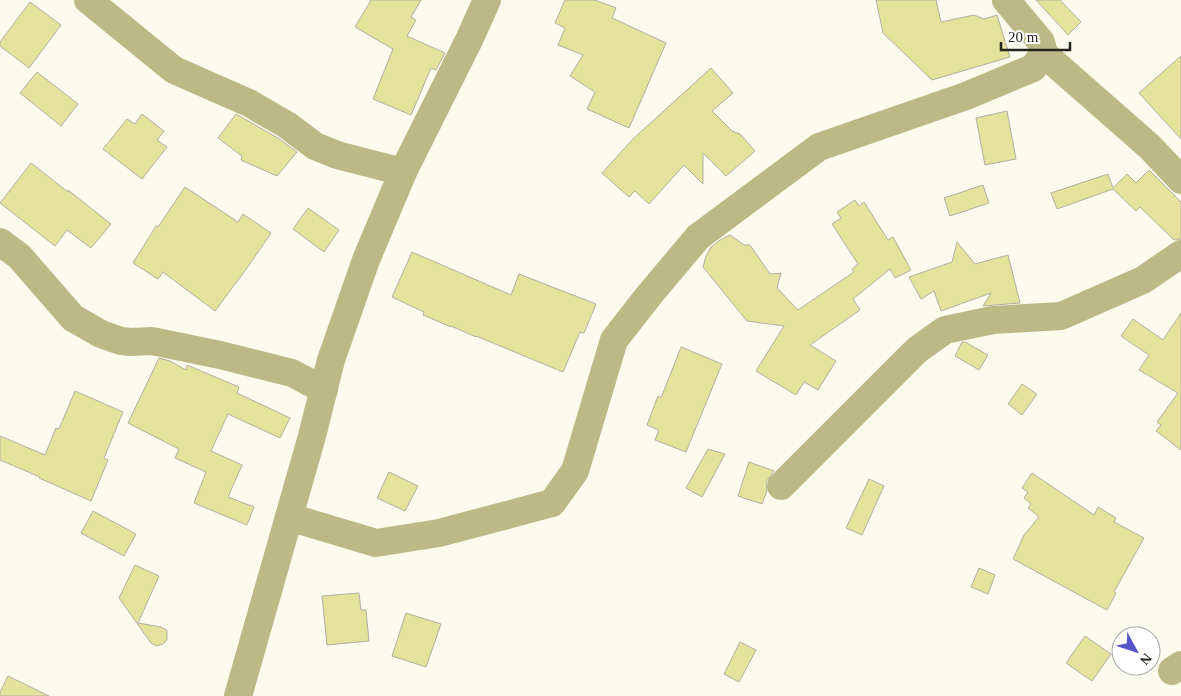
<svg xmlns="http://www.w3.org/2000/svg" width="1181" height="696" font-family="'Times New Roman',serif">
  <rect width="100%" height="100%" fill="#fbfbee"/>
  <!-- building -->
  <g fill="#e5e29b" stroke="#b0b0a4">
    <path d="M371 0H421L411 17 416 20 407 36 445 53 436 70 431 68 411 115 373 99 393 49 355 27Z"/>
    <path d="M565 0H595L616 8 612 18 666 43 629 128 587 109 595 92 570 76 583 55 558 45 565 28 555 23Z"/>
    <path d="M876 0H936L941 22 974 15 984 19 997 15 1010 57 932 80 883 33Z"/>
    <path d="M1036 0H1060L1081 22 1068 35Z"/>
    <path d="M30 2 61 25 29 68 0 46V42Z"/>
    <path d="M1181 56V139L1139 93Z"/>
    <path d="M711 68 733 93 712 111 732 131 740 134 755 151 726 176 703 153V184L684 165 649 204 635 191 629 197 602 173 633 139Z"/>
    <path d="M37 72 78 104 61 126 20 93Z"/>
    <path d="M1007 111 1016 159 985 165 976 118Z"/>
    <path d="M142 114 164 131 157 140 167 147 142 179 103 149 127 119 135 124Z"/>
    <path d="M236 114 278 138 297 152 277 176 241 160 242 156 218 138Z"/>
    <path d="M31 163 68 192V190L111 224 91 248 67 230 55 246 0 203Z"/>
    <path d="M1149 170 1181 202V239L1174 240 1140 207 1136 211 1113 189 1057 209 1051 193 1108 174 1113 188 1127 174 1136 183Z"/>
    <path d="M983 185 989 203 950 216 944 198Z"/>
    <path d="M185 187 238 222 243 214 271 233 247 268 215 311 163 272 158 279 133 263 156 226 158 227Z"/>
    <path d="M855 200 859 206 864 202 888 240 893 237 911 270 895 278 890 269 853 299 860 310 810 345 836 361 818 390 804 382 796 395 756 371 784 326 747 321 703 267 706 256 711 247 720 240 730 235 744 245H750L770 274 781 273 777 288 798 310 854 272 852 269 858 264 832 224 841 218 837 212Z"/>
    <path d="M308 208 339 230 324 252 293 229Z"/>
    <path d="M957 242 975 264 1008 255 1020 303 983 306 991 293 941 311 934 291 921 299 909 277 952 262Z"/>
    <path d="M412 252 511 295 519 274 596 304 584 333 580 332 563 372 476 336V337L451 326V327L423 315 424 312 392 297Z"/>
    <path d="M1181 313V450L1156 431 1161 425 1157 422 1178 393 1139 370 1149 355 1121 336 1133 319 1163 340Z"/>
    <path d="M962 342H965L988 355 979 370 955 356Z"/>
    <path d="M681 347 722 364 686 452 655 440 659 430 647 425 658 396 661 398Z"/>
    <path d="M159 358 170 361 186 370 187 365 239 387 237 393 290 418 280 438 228 414 211 451 242 465 228 497 254 507 247 525 194 503 206 472 175 458 179 449 128 423Z"/>
    <path d="M1022 384 1037 394 1022 415 1008 404Z"/>
    <path d="M75 391 123 412 104 458 108 460 91 501 39 478 40 477 0 460V436L45 455 56 428 59 429Z"/>
    <path d="M708 449 725 454 702 497 686 488Z"/>
    <path d="M749 462 774 471 766 482 767 491 762 504 738 496Z"/>
    <path d="M389 472 418 486 405 511 377 498Z"/>
    <path d="M1032 473 1094 515 1098 507 1116 518 1114 522 1144 538 1114 592 1116 593 1107 610 1013 559 1024 535 1039 517 1028 508 1031 504 1024 498 1028 492 1022 488Z"/>
    <path d="M869 479 884 486 862 535 846 528Z"/>
    <path d="M93 511 136 534 124 556 81 533Z"/>
    <path d="M135 565 159 576 138 623 161 627 167 630V640L163 644 157 646 151 643 119 598Z"/>
    <path d="M979 568 995 575 988 594 971 587Z"/>
    <path d="M359 593 361 610H366L369 641 327 645 322 596Z"/>
    <path d="M406 613 441 624 426 667 392 656Z"/>
    <path d="M1085 636 1111 654 1092 681 1066 663Z"/>
    <path d="M740 642 756 650 739 682 724 674Z"/>
    <path d="M8 676 49 696H0V692Z"/>
  </g>
  <g fill="none" stroke-linecap="round" stroke-linejoin="round">
    <!-- street -->
    <g stroke="#bbba87" stroke-width="28">
      <path d="M88 0 174 70 249 103 287 125 315 146 337 155 403 172"/>
      <path d="M1044 54 1150 147 1181 180"/>
      <path d="M0 242 19 256 73 318 101 334 121 341 131 342 152 341 220 355 292 373 324 390"/>
      <path d="M781 486 917 350 945 330 993 320 1061 316 1143 280 1181 254"/>
      <path d="M289 517 376 543 439 533 552 503 575 471 614 340 650 294 698 237 819 147 966 96 1033 68 1044 54 1041 42 1006 0"/>
      <path d="M1172 671 1181 665"/>
      <path d="M238 696 312 436 331 360 366 260 403 172 469 40 487 0"/>
    </g>
  </g>
  <!-- north arrow -->
  <g transform="translate(1136 651) rotate(130)"><circle r="24" fill="#ffffff" stroke="#a8a8a6"/>
  <path d="M0-4L9 19L0 12L-9 19Z" fill="#5654cb"/>
  <text y="-8" font-size="14" font-weight="bold" text-anchor="middle" fill="#262621">N</text>
  </g>
  <!-- scale -->
  <path d="M1001 42v8h69v-8" fill="none" stroke="#262621" stroke-width="2.5"/>
  <text x="1008" y="42" font-size="15" fill="#262621" stroke="#ffffff" stroke-width="4" paint-order="stroke">20 m</text>
</svg>
